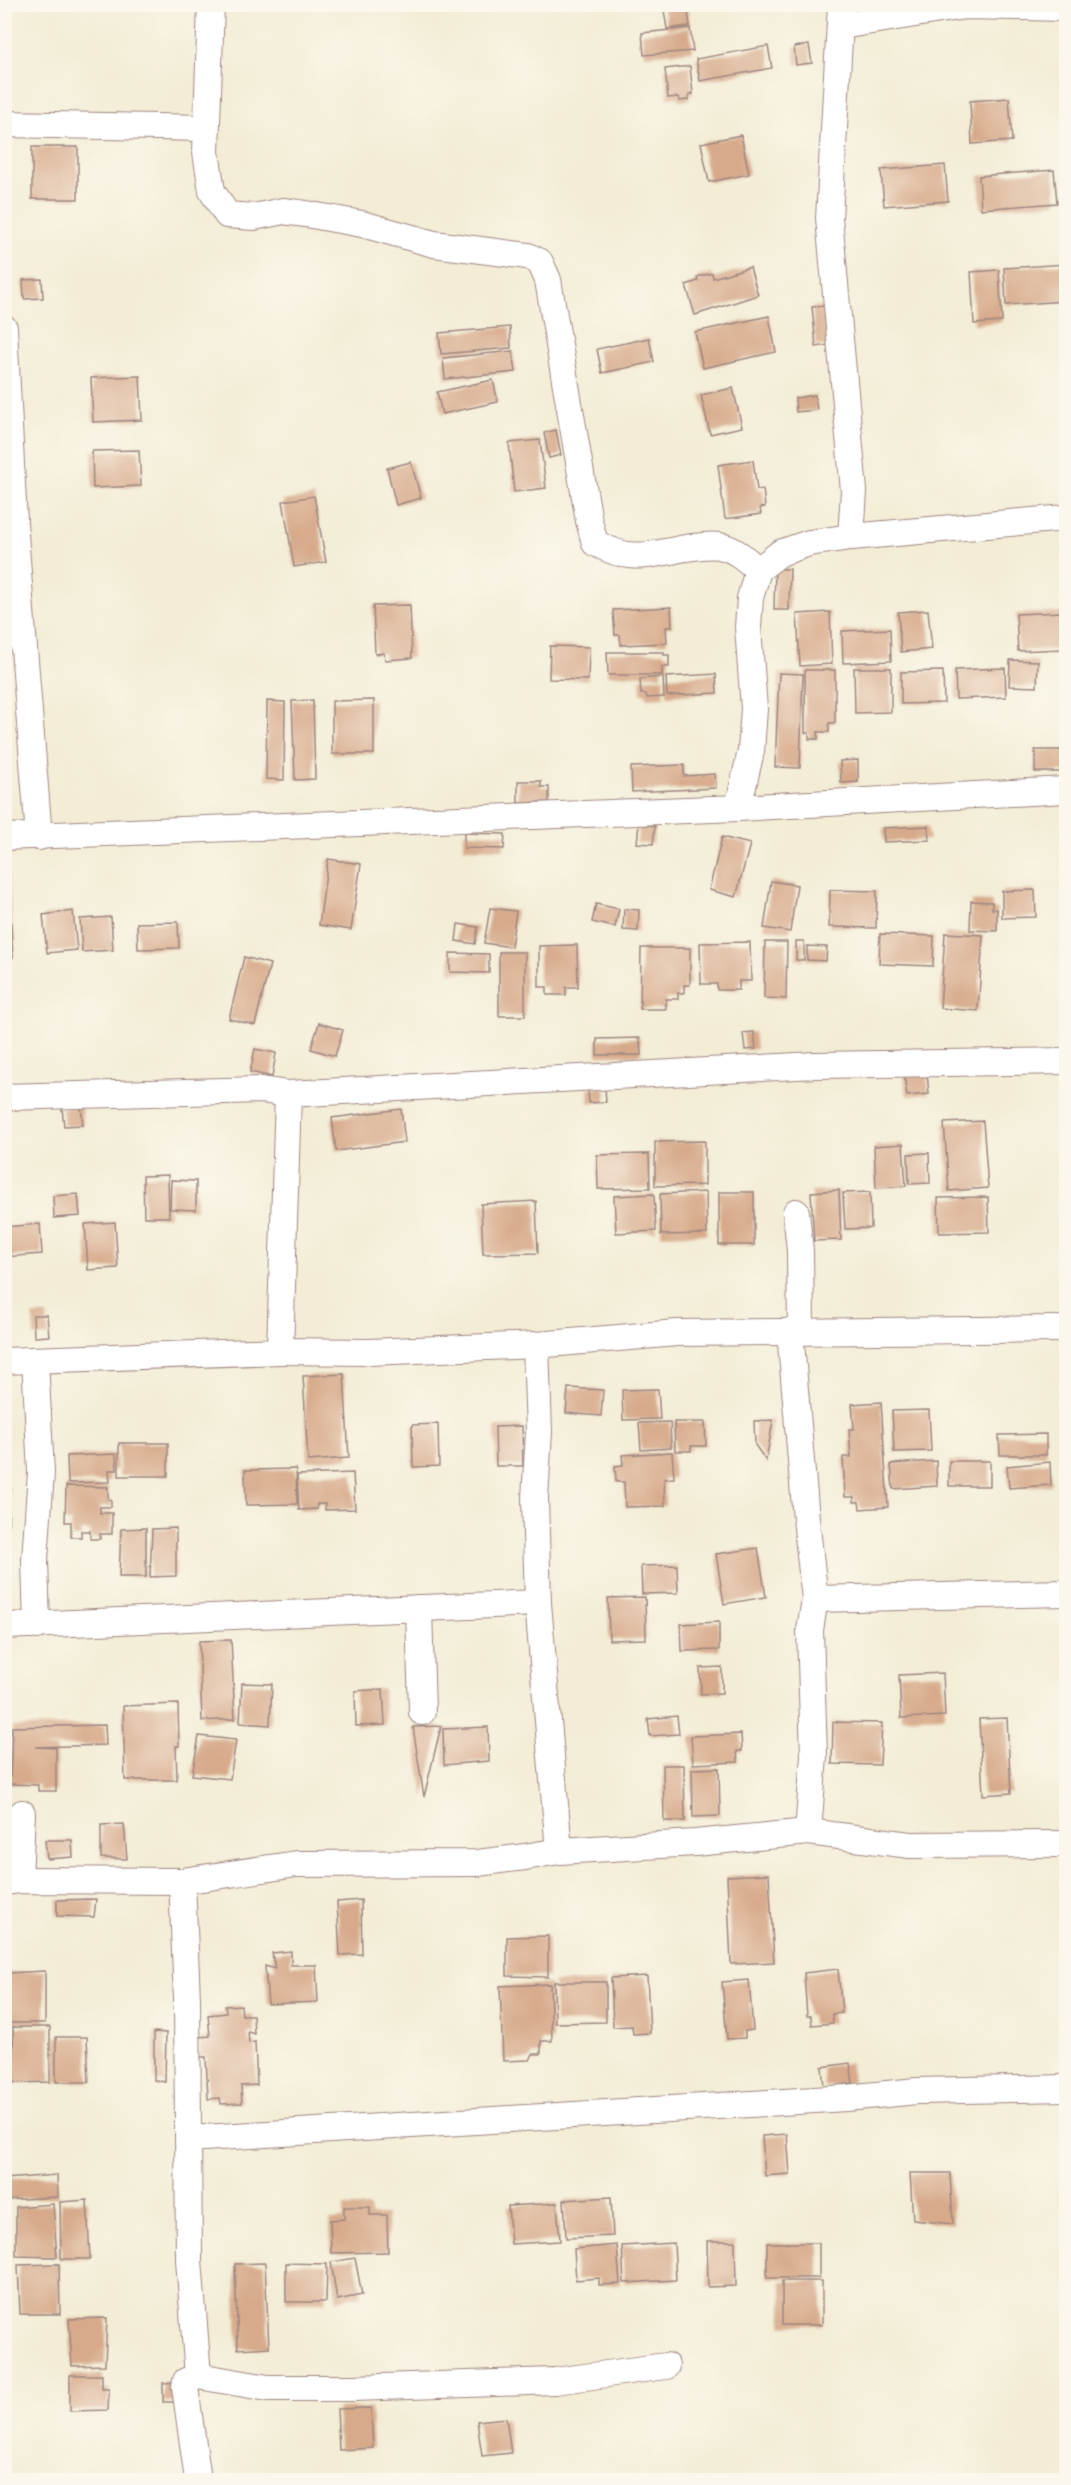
<svg xmlns="http://www.w3.org/2000/svg" width="1071" height="2485" font-family="'Gochi Hand',sans-serif">
  <rect width="100%" height="100%" fill="#fbf7ec"/>
  <filter id="ink" filterUnits="userSpaceOnUse"><feTurbulence type="fractalNoise" baseFrequency=".0167" numOctaves="2"/><feDisplacementMap in="SourceGraphic" scale="12" xChannelSelector="R" yChannelSelector="G"/><feConvolveMatrix kernelMatrix="1 2 1 2 8 2 1 2 1" color-interpolation-filters="sRGB"/></filter>
  <filter id="wash" filterUnits="userSpaceOnUse"><feTurbulence type="fractalNoise" baseFrequency=".008" numOctaves="4" result="noise"/><feDisplacementMap in="SourceGraphic" scale="24" xChannelSelector="R" yChannelSelector="G"/><feGaussianBlur stdDeviation="1.35" result="paint"/><feColorMatrix in="noise" values="0 0 0 0 0 0 0 0 0 0 0 0 0 0 0 0 0 1.4 0 .05"/><feComposite in="paint" operator="in"/></filter>
  <g filter="url(#wash)">
    <rect width="100%" height="100%" fill="#f3edd6"/>
    <g id="blocks">
      <!-- building -->
      <g fill="#d7aa8b">
        <path d="M663 4H687L690 26 667 29Z"/>
        <path d="M690 28 693 51 644 55 642 33Z"/>
        <path d="M809 45 812 63 796 65 794 47Z"/>
        <path d="M768 46 772 68 700 81 696 59Z"/>
        <path d="M690 66 693 94H689V100L679 101 678 97 668 98 665 69Z"/>
        <path d="M1009 98 1012 141 972 144 970 101Z"/>
        <path d="M741 135 749 174 709 182 701 143Z"/>
        <rect x="32" y="147" width="46" height="52"/>
        <path d="M945 165 948 201 884 206 881 170Z"/>
        <path d="M1054 170 1057 203 981 209 979 176Z"/>
        <path d="M1066 264V301L1006 305 1004 268Z"/>
        <path d="M750 267 758 295 695 315 686 285 698 281 697 277 712 273 713 278Z"/>
        <path d="M999 270 1002 322 974 324 971 272Z"/>
        <path d="M42 279 43 298 24 299 23 280Z"/>
        <path d="M825 306 829 345 816 347 812 307Z"/>
        <path d="M769 316 776 352 703 368 695 332Z"/>
        <path d="M510 327 511 348 441 354 439 333Z"/>
        <path d="M649 338 654 362 602 373 597 349Z"/>
        <path d="M513 351 516 372 445 379 443 358Z"/>
        <path d="M140 376 142 420 93 422 91 378Z"/>
        <path d="M493 380 498 402 442 414 437 392Z"/>
        <path d="M733 388 742 427 710 434 701 395Z"/>
        <path d="M815 395 817 410 796 412 795 398Z"/>
        <path d="M556 430 561 455 549 458 544 433Z"/>
        <path d="M540 440 546 488 514 492 509 443Z"/>
        <path d="M139 450 141 486 93 488 92 451Z"/>
        <path d="M753 460 757 490 763 489 765 507 760 508 761 514 725 519 718 465Z"/>
        <path d="M411 462 421 498 396 505 387 468Z"/>
        <path d="M314 496 326 562 294 567 283 501Z"/>
        <path d="M775 569H790L789 610H774Z"/>
        <path d="M410 605 412 658 385 660 384 653 375 654 373 606Z"/>
        <path d="M671 607 672 627H666L667 643 621 645 620 635H615L613 610Z"/>
        <path d="M928 610 932 649 901 652 898 612Z"/>
        <path d="M830 612 832 664 800 666 797 614Z"/>
        <path d="M1062 612 1063 649 1018 651 1016 614Z"/>
        <path d="M890 629 891 661 843 663 842 631Z"/>
        <path d="M550 646 589 647 588 680 549 679Z"/>
        <path d="M607 652H664V655H669V667H662V675H608Z"/>
        <path d="M1010 660 1038 661 1037 687 1009 686Z"/>
        <path d="M854 668H891V712L855 713Z"/>
        <path d="M1005 668 1006 697 956 699 955 670Z"/>
        <path d="M805 670H835V723H829V732H818V739H809V733H805Z"/>
        <path d="M943 671 944 703 901 704V672Z"/>
        <path d="M779 673 803 674 800 768 775 767Z"/>
        <path d="M716 674 717 693 667 696 666 677Z"/>
        <path d="M663 677 664 697 647 698 646 694H641L640 679Z"/>
        <path d="M313 700 315 779 295 780 292 701Z"/>
        <path d="M374 700V754H332V701Z"/>
        <path d="M267 701 285 702 284 780 266 779Z"/>
        <rect x="1035" y="750" width="31" height="22"/>
        <path d="M858 760V782L841 783 840 761Z"/>
        <path d="M684 765V776L715 774 716 788 632 792 631 767Z"/>
        <path d="M518 781H541V787H549V802L518 803Z"/>
        <path d="M639 824 655 826 653 844 637 843Z"/>
        <path d="M928 826 929 840 884 842 883 828Z"/>
        <path d="M464 833 505 834 504 849 464 848Z"/>
        <path d="M722 837 750 844 736 897 709 890Z"/>
        <path d="M4 852H7L13 957 4 958Z"/>
        <path d="M328 859 361 864 351 930 319 925Z"/>
        <path d="M771 881 797 885 790 932 764 928Z"/>
        <path d="M830 890 877 891 876 928 829 927Z"/>
        <path d="M1035 890 1036 917 1002 918V891Z"/>
        <path d="M971 901 992 902V909H997V931L970 930Z"/>
        <path d="M596 904 619 909 615 927 592 922Z"/>
        <path d="M490 908 516 911 511 947 484 943Z"/>
        <path d="M624 909 639 910 638 931 623 930Z"/>
        <path d="M73 911 77 950 47 953 43 915Z"/>
        <path d="M111 917 113 950 82 952 80 919Z"/>
        <path d="M178 922 179 948 138 949 137 923Z"/>
        <path d="M458 924 478 927 475 944 456 941Z"/>
        <path d="M945 933 983 935 978 1011 940 1008Z"/>
        <path d="M880 934 934 936 933 966 879 964Z"/>
        <rect x="796" y="941" width="8" height="19"/>
        <path d="M750 942 751 981H739V990H717V984H701L700 943Z"/>
        <path d="M765 942H787L786 999 764 998Z"/>
        <path d="M577 945 578 987H566V995H547V987H539V946Z"/>
        <path d="M807 946 827 947 826 961 807 960Z"/>
        <path d="M641 948H690V985H684V993H678V999H666V1009H640Z"/>
        <rect x="499" y="952" width="26" height="64"/>
        <path d="M450 953 489 954V973L450 972Z"/>
        <path d="M244 957 270 964 255 1025 229 1019Z"/>
        <path d="M319 1023 343 1030 335 1056 311 1049Z"/>
        <path d="M754 1032 756 1049 745 1050 743 1033Z"/>
        <path d="M640 1038 641 1055H597V1039Z"/>
        <path d="M255 1049 276 1053 272 1077 250 1072Z"/>
        <path d="M927 1073 929 1094 907 1096 904 1076Z"/>
        <path d="M605 1087 606 1102 589 1103 588 1088Z"/>
        <path d="M81 1106 83 1125 64 1126 62 1108Z"/>
        <path d="M401 1109 405 1142 336 1151 332 1118Z"/>
        <path d="M983 1121 988 1188 949 1191 944 1123Z"/>
        <path d="M705 1141V1185L655 1186V1142Z"/>
        <path d="M903 1144 906 1186 876 1188 874 1146Z"/>
        <path d="M929 1153 930 1183 909 1184 908 1154Z"/>
        <path d="M649 1154 650 1188 598 1189 597 1155Z"/>
        <path d="M168 1175 169 1217H144L143 1176Z"/>
        <path d="M171 1180 196 1181V1210L170 1209Z"/>
        <path d="M839 1190 841 1240 814 1241 811 1192Z"/>
        <path d="M706 1192 707 1234 661 1235 660 1194Z"/>
        <rect x="719" y="1192" width="35" height="53"/>
        <path d="M870 1192 871 1228 845 1229 843 1193Z"/>
        <path d="M78 1194 80 1216 54 1218 53 1196Z"/>
        <path d="M654 1194 656 1231 616 1233 614 1196Z"/>
        <path d="M988 1197 989 1232 939 1233 938 1198Z"/>
        <path d="M536 1201 538 1253 483 1254 481 1204Z"/>
        <path d="M115 1222 118 1268 88 1270 85 1224Z"/>
        <path d="M40 1224 42 1254 4 1257V1227Z"/>
        <path d="M33 1315H47L49 1336 34 1337Z"/>
        <path d="M344 1374 349 1458 308 1461 303 1376Z"/>
        <path d="M568 1388 603 1390 601 1416 566 1413Z"/>
        <path d="M658 1389 660 1419 623 1420 622 1390Z"/>
        <path d="M881 1402 888 1507 860 1509 859 1502H854V1497H845L843 1457H851L849 1429H854L852 1404Z"/>
        <path d="M929 1410 931 1451 894 1452 892 1411Z"/>
        <path d="M773 1420 766 1461 755 1445 754 1421Z"/>
        <path d="M670 1422 671 1448 641 1450 639 1423Z"/>
        <path d="M674 1422H705L706 1446H691V1451H675Z"/>
        <path d="M438 1424 439 1466 413 1467 412 1425Z"/>
        <path d="M522 1426 523 1466H496L495 1427Z"/>
        <path d="M1046 1434V1455H1000L999 1435Z"/>
        <rect x="119" y="1443" width="49" height="33"/>
        <path d="M672 1452 674 1478 664 1479 665 1506 625 1507 624 1482H616L615 1466 623 1465 622 1455Z"/>
        <path d="M116 1454 117 1470H109L110 1482 68 1483 67 1456Z"/>
        <path d="M936 1461 937 1486 893 1489 891 1464Z"/>
        <rect x="949" y="1461" width="41" height="25"/>
        <path d="M1050 1462 1051 1485 1009 1488 1007 1466Z"/>
        <path d="M296 1469 297 1504 246 1505 245 1470Z"/>
        <path d="M353 1473 355 1509 325 1510V1504H317V1509L299 1510 297 1475Z"/>
        <path d="M4 1486H9L8 1539H4Z"/>
        <path d="M66 1486 108 1487V1499L111 1500V1507H100V1513H112V1534H100V1539H90V1531H81V1537H71V1522H65Z"/>
        <path d="M146 1528V1577H119L121 1529Z"/>
        <path d="M176 1528V1576L150 1577 152 1529Z"/>
        <path d="M758 1548 766 1597 724 1604 716 1554Z"/>
        <path d="M677 1565 678 1593 642 1594 641 1566Z"/>
        <path d="M645 1597 646 1639 609 1640 608 1598Z"/>
        <path d="M719 1622V1650L682 1651 681 1624Z"/>
        <path d="M231 1640 235 1719 202 1721 199 1641Z"/>
        <path d="M722 1667V1693L701 1694 700 1668Z"/>
        <path d="M943 1673 945 1716 901 1718 899 1675Z"/>
        <path d="M242 1683 272 1684 270 1725 240 1723Z"/>
        <path d="M383 1689 385 1725 356 1726 355 1691Z"/>
        <path d="M178 1704 179 1746H176L177 1780H125L123 1706Z"/>
        <path d="M677 1716 679 1734 650 1736 648 1719Z"/>
        <path d="M1007 1718 1011 1793 983 1795 979 1719Z"/>
        <path d="M833 1722 882 1723 880 1765 832 1764Z"/>
        <path d="M105 1725 106 1745 35 1747 56 1748V1791H38V1785L10 1784 12 1727Z"/>
        <path d="M441 1726 424 1797 413 1727Z"/>
        <path d="M488 1727 489 1761 444 1765 443 1729Z"/>
        <path d="M741 1734 742 1751H737L738 1762 693 1764 691 1736Z"/>
        <path d="M199 1736 236 1740 230 1779 192 1775Z"/>
        <path d="M663 1765H684L685 1821H664Z"/>
        <path d="M719 1768 720 1816 693 1817 692 1769Z"/>
        <path d="M124 1824 127 1859 101 1858V1825Z"/>
        <path d="M45 1840H72L73 1857 47 1859Z"/>
        <path d="M769 1874 774 1962 731 1964 727 1876Z"/>
        <path d="M96 1899 94 1917 57 1916V1900Z"/>
        <path d="M361 1900 362 1954 340 1955 337 1902Z"/>
        <path d="M548 1936V1977L507 1976V1937Z"/>
        <path d="M291 1951V1965H316L318 2002 268 2004 265 1966 275 1969 272 1953Z"/>
        <path d="M838 1969 842 2013 832 2014 833 2023 812 2025 811 2016H807L804 1973Z"/>
        <path d="M45 1971V2023H9L7 1973Z"/>
        <path d="M647 1976 650 2033 633 2034 632 2026 613 2027 611 1978Z"/>
        <path d="M749 1980 753 2030 745 2031V2038L727 2039 722 1982Z"/>
        <path d="M554 1982H606V2022L555 2023Z"/>
        <path d="M550 1984 552 2041H541V2054H533L530 2060 503 2061 500 1986Z"/>
        <path d="M241 2005 242 2015H253L254 2034 248 2032 249 2043 255 2042 257 2085 241 2086 242 2103 221 2104 220 2098 208 2099 206 2057H200L199 2037 210 2036 208 2015 226 2013 225 2006Z"/>
        <path d="M13 2027H50V2082L14 2083Z"/>
        <path d="M154 2032 166 2033 165 2082 154 2080Z"/>
        <path d="M56 2037H87L89 2082H56Z"/>
        <path d="M850 2063 853 2083 824 2087 822 2067Z"/>
        <path d="M787 2134 790 2174 765 2176 762 2136Z"/>
        <path d="M910 2173H950L953 2224 913 2220Z"/>
        <path d="M57 2175 58 2197 4 2200V2179Z"/>
        <path d="M611 2197 613 2236 566 2238 564 2200Z"/>
        <path d="M87 2200 90 2259H61L60 2202Z"/>
        <path d="M557 2203 560 2241 511 2244 508 2206Z"/>
        <path d="M53 2204 57 2257 16 2256V2207Z"/>
        <path d="M344 2207H370V2215H387L388 2252 331 2253 330 2220 344 2219Z"/>
        <path d="M707 2241H735L736 2286 708 2287Z"/>
        <path d="M674 2243 676 2280 624 2283 622 2246Z"/>
        <rect x="767" y="2243" width="52" height="35"/>
        <path d="M617 2245 620 2284 599 2285V2278L576 2280 574 2249Z"/>
        <path d="M355 2258 362 2295 337 2300 331 2262Z"/>
        <path d="M265 2263 269 2347 238 2349 235 2264Z"/>
        <path d="M286 2263 327 2264 326 2302H286Z"/>
        <path d="M59 2264 60 2314H20L18 2265Z"/>
        <rect x="782" y="2281" width="40" height="44"/>
        <path d="M107 2318 105 2365 72 2366 69 2319Z"/>
        <path d="M70 2375H102V2389H109L108 2410 70 2411Z"/>
        <path d="M179 2382 178 2402H163V2383Z"/>
        <path d="M371 2408 373 2448 339 2450 337 2409Z"/>
        <path d="M506 2418 511 2453 482 2456 477 2421Z"/>
      </g>
    </g>
  </g>
  <g filter="url(#ink)">
    <use href="#blocks" fill-opacity="0" stroke="#9e8680" stroke-width="1.5"/>
    <g fill="none" stroke-linecap="round" stroke-linejoin="round">
      <defs>
        <g id="minor">
          <path d="M211 4 206 152 212 191 227 215 254 217 283 211 306 214 362 224 434 244 528 256 540 262 548 280 589 521 595 543C632 563 647 555 686 548 696 547 709 544 719 546 734 548 747 560 758 570"/>
          <path d="M841 4 829 218 854 491 851 537"/>
          <path d="M841 26 965 6 1066 8"/>
          <path d="M4 124 206 128"/>
          <path d="M4 328 14 522 39 837"/>
          <path d="M738 808 1066 790"/>
          <path d="M4 837 738 808 751 751 754 709 748 627 750 598 758 570 780 553 809 543 851 537 1066 518"/>
          <path d="M4 1097 261 1090 288 1094 816 1065 1066 1061"/>
          <path d="M796 1212 800 1251 801 1331"/>
          <path d="M790 1331 806 1519 815 1599 810 1630 814 1756 808 1832"/>
          <path d="M536 1345 539 1432 535 1498 538 1603 559 1851"/>
          <path d="M280 1351 369 1352 536 1345 677 1333 1066 1329"/>
          <path d="M35 1360 41 1472 35 1560 37 1626"/>
          <path d="M4 1361 280 1351 288 1094"/>
          <path d="M815 1599 1066 1593"/>
          <path d="M419 1608 422 1712"/>
          <path d="M4 1626 538 1603"/>
          <path d="M19 1880 22 1813"/>
          <path d="M182 1881 187 1999 189 2260 198 2376 186 2381 185 2387 198 2480"/>
          <path d="M4 1882 19 1880 182 1881 297 1864 477 1863 525 1857 559 1851 695 1843 808 1832 910 1845 1066 1844"/>
          <path d="M188 2139 846 2098 917 2091 1066 2088"/>
          <path d="M198 2376 268 2388H353L555 2381 666 2366"/>
        </g>
      </defs>
      <!-- minor casing -->
      <use href="#minor" stroke="#9e8680" stroke-width="28"/>
      <!-- minor -->
      <use href="#minor" stroke="#fff" stroke-width="26"/>
    </g>
  </g>
  <!-- margin -->
  <rect width="1071" height="2485" fill="none" stroke="#fbf7ec" stroke-width="24"/>
</svg>
